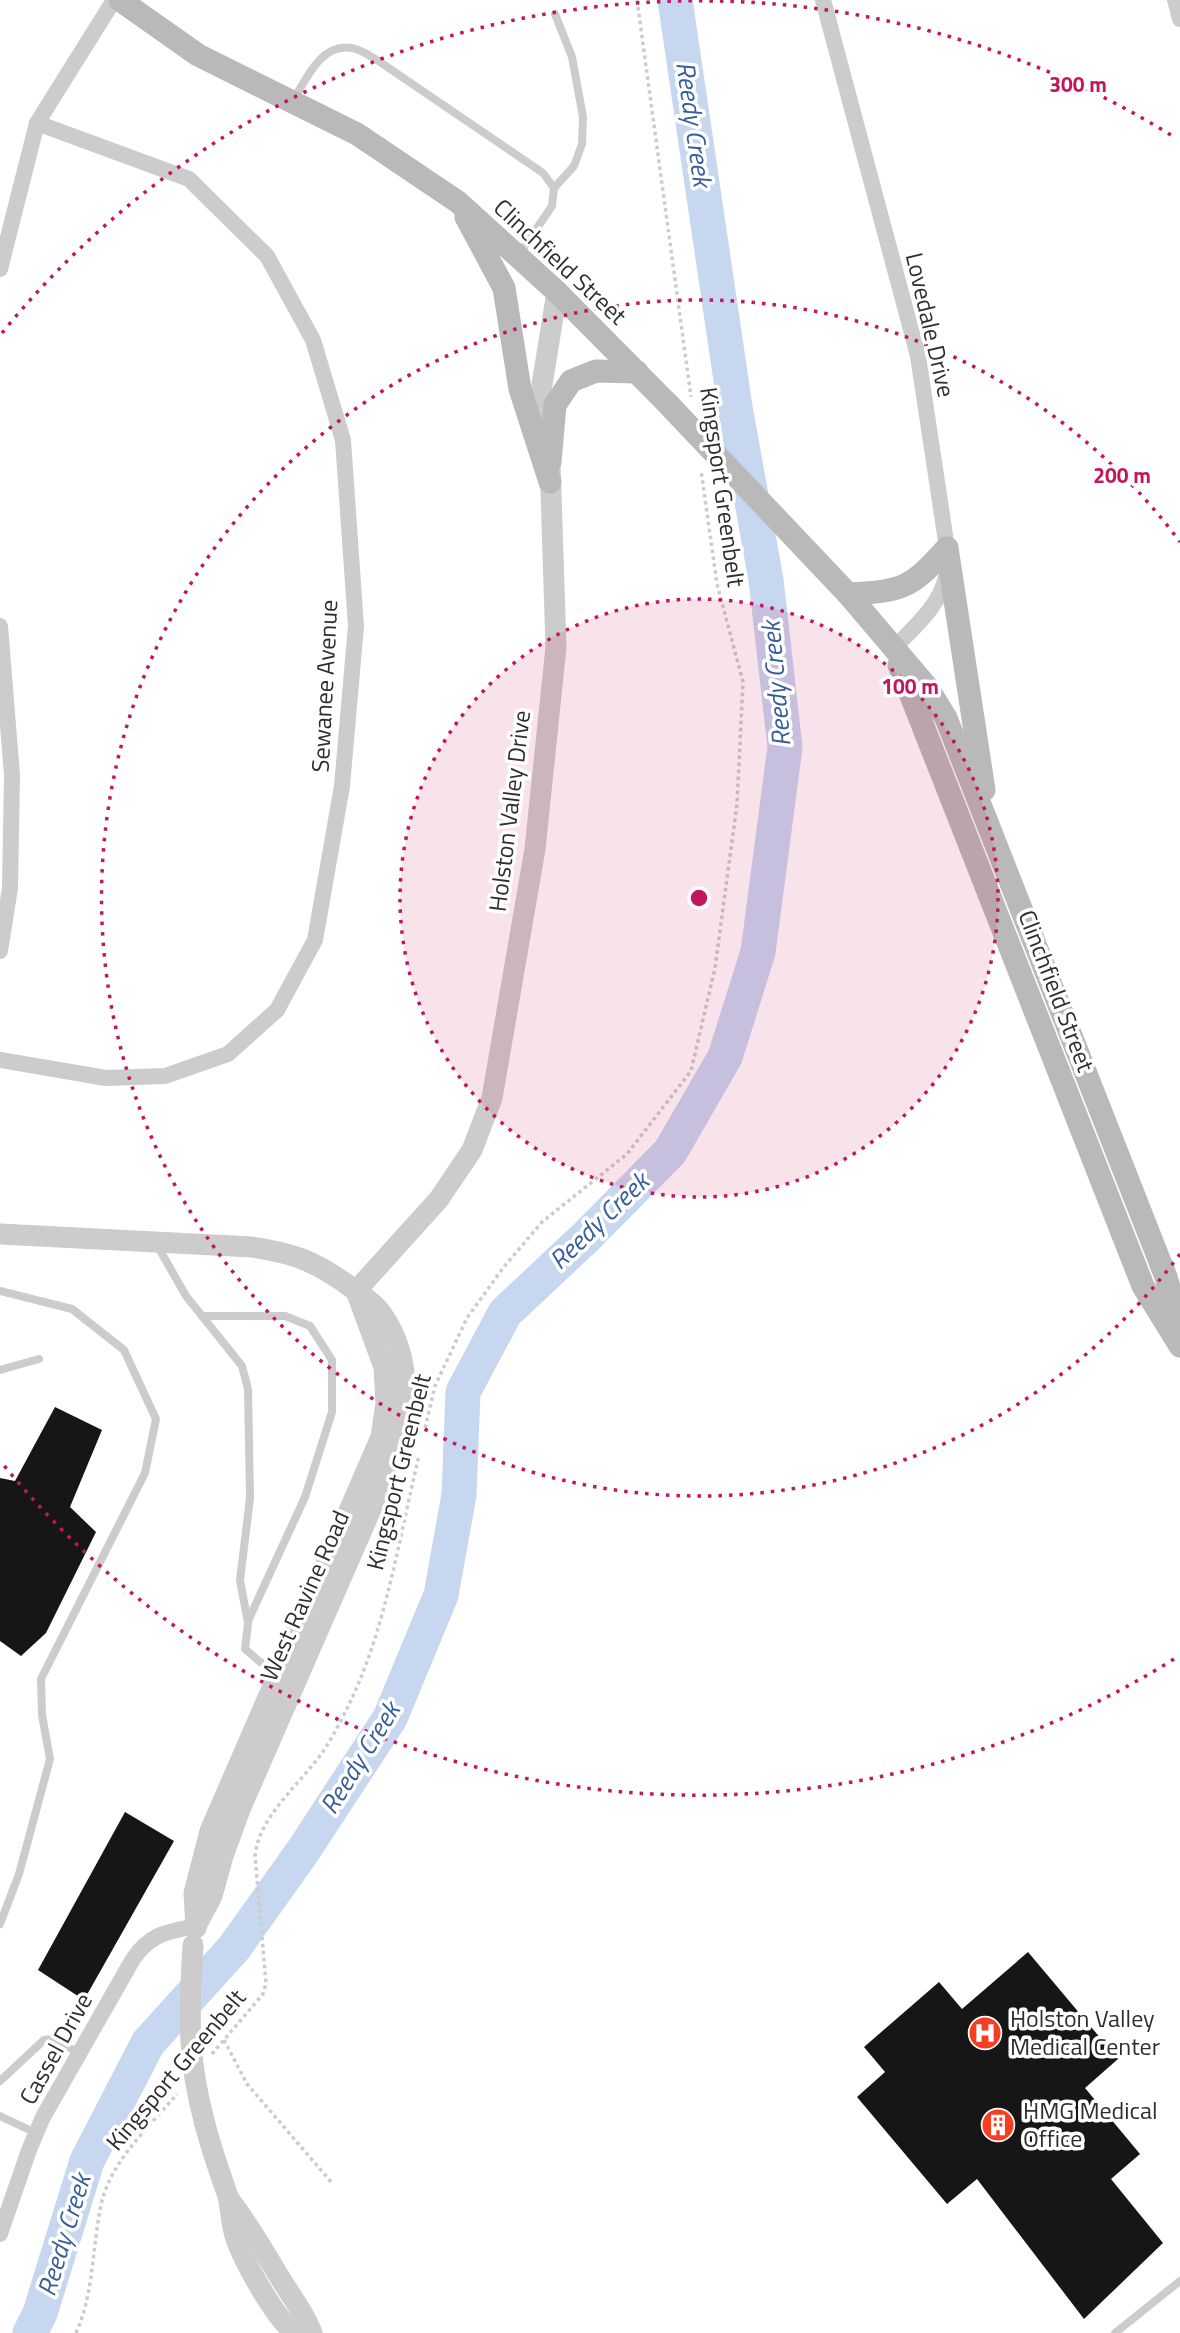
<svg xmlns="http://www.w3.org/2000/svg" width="1180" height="2333" font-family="'Titillium Web',sans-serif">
  <rect width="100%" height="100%" fill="#fff"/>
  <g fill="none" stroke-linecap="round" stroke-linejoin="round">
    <!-- river -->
    <path stroke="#c6d7ef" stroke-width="35" d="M30 2333 40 2313 87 2161 148 2043 234 1948 303 1851 390 1718 441 1595 459 1495 463 1392 505 1313 586 1237 670 1152 725 1057 758 952 785 747 766 580 735 407 675 0"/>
  </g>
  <!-- building -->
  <g fill="#161616">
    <path d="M55 1407 102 1430 70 1507 96 1532 46 1633 21 1656 0 1641V1478L15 1481Z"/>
    <path d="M125 1812 174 1841 84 2000 38 1970Z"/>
    <path d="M1028 1952 1118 2059 1085 2088 1140 2154 1111 2179 1163 2243 1084 2319 977 2179 947 2204 857 2097 885 2072 864 2047 939 1982 962 2009Z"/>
  </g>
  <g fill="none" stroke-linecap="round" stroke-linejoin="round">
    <!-- path -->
    <g stroke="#ccc" stroke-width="3.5" stroke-dasharray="3.5 3.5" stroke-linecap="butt">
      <path d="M637 0 691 397"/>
      <path d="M425 1428 435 1386 467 1318 503 1268 542 1222 627 1154 691 1071 715 968 737 804 743 682 717 584 701 470"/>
      <path d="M224 2040 247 2084 332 2183"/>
      <path d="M212 2054 263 1994 266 1983 255 1856C259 1815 301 1784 324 1750 334 1735 344 1715 352 1698 387 1623 399 1537 419 1456"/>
      <path d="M76 2333C94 2293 92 2248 101 2205 110 2162 149 2127 177 2094"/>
    </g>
    <!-- service -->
    <g stroke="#ccc" stroke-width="8">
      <path d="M294 99C307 78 321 43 352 48 360 49 370 56 377 60L543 173 554 188"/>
      <path d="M520 253 552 206 554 188 574 166 582 144 583 117 572 57 555 14"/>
      <path d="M157 1245 186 1296 242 1366 248 1389 250 1498 240 1580 248 1623 245 1649 260 1662 279 1669"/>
      <path d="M0 1291 72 1309 124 1350 156 1419 145 1473 41 1679 42 1715 50 1759 19 1874 0 1924"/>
      <path d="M202 1316H285L310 1326 332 1360V1412L305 1497 248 1621"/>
      <path d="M0 1370 39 1359"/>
      <path d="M0 2081 44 2040 52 2039 80 2053"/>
      <path d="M0 2116 36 2133"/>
      <path d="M1115 2333 1180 2281"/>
    </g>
    <!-- minor -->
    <g stroke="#ccc" stroke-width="16">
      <path d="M823 0 918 356 947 548C947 557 948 567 946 576 941 605 912 629 893 649"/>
      <path d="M1175 0 1180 19"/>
      <path d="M0 269 37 123 114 0"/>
      <path d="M0 626 12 775 10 888 0 951"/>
      <path d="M0 1060 106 1078 165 1076 228 1054 277 1010 315 940 342 786 356 626 343 440 313 340 267 256 189 179 37 123"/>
      <path d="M0 2234 29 2150 43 2117 133 1959C151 1933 167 1932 196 1926"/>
    </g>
    <!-- tertiary -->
    <g stroke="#ccc" stroke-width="21">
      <path d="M0 1234 252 1247C292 1253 312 1260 345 1283 357 1292 374 1302 382 1314 409 1352 409 1400 400 1443L241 1807 223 1856 212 1896 196 1926"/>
      <path d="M356 1291 439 1199 472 1150 492 1098 535 849 556 647 550 462 540 397 557 292"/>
      <path d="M196 1928 194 1893 210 1831 381 1437 386 1403 384 1367 356 1291"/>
      <path d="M229 2199C250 2226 264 2252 282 2281 293 2299 305 2314 312 2333"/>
      <path d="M229 2201C231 2214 232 2228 236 2239 244 2262 276 2320 295 2333"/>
    </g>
    <!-- secondary -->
    <g stroke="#b9b9b9" stroke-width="23">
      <path d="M120 0 198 55 357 134 458 202 557 292 668 404"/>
      <path d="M466 217 504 288 520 389 550 482"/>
      <path d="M550 462 555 405 571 381 596 371 637 372"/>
      <path d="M947 548 984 790"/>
      <path d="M848 594 927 687 946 718 1166 1277 1180 1326"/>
      <path d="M848 594C903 591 910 589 947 548"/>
      <path d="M899 665 1143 1286 1180 1346"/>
    </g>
    <!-- tertiary-bridge -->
    <path stroke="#ccc" stroke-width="21" d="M193 1945C191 1977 189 2010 191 2042 194 2096 211 2149 229 2199"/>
    <!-- secondary-bridge -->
    <path stroke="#b9b9b9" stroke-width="23" d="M668 404 848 594"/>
  </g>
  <!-- distance rings -->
  <circle cx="699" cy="898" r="299" fill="#c2185b" fill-opacity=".12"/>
  <g fill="none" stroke="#c2185b" stroke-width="3.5" stroke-dasharray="3.5 7">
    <circle cx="699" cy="898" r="299"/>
    <path d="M1180 1254A598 598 0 1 1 1180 542"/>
    <path d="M1174 1659A897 897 0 0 1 2 1463M2 333A897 897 0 0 1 1174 137"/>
  </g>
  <!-- icons -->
  <defs>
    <symbol id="hospital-disc" viewBox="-11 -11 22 22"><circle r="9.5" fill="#f73e21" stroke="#fff"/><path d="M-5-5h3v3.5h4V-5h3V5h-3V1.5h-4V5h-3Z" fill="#fff"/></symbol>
    <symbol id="building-disc" viewBox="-11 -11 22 22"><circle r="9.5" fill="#f73e21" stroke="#fff"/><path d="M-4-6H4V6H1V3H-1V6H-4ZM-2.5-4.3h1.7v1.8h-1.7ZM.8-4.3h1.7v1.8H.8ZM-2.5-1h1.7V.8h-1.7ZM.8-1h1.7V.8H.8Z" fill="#fff"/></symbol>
  </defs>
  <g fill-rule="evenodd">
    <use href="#hospital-disc" x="966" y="2014" width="38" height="38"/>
    <use href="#building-disc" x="979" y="2106" width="38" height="38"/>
  </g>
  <g text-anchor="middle" stroke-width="7" stroke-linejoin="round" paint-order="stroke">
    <!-- street labels -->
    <g font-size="24" fill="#2f2f2f" stroke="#fff">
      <text transform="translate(560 262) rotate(43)" y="8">Clinchfield Street</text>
      <text transform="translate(930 325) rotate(77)" y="8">Lovedale Drive</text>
      <text transform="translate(722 487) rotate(82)" y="8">Kingsport Greenbelt</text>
      <text transform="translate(325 686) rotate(-87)" y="8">Sewanee Avenue</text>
      <text transform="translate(510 811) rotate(-83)" y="8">Holston Valley Drive</text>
      <text transform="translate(1056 991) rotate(69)" y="8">Clinchfield Street</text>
      <text transform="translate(399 1472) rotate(-76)" y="8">Kingsport Greenbelt</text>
      <text transform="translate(305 1596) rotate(-66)" y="8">West Ravine Road</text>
      <text transform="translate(56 2049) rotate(-61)" y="8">Cassel Drive</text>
      <text transform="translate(176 2070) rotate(-50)" y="8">Kingsport Greenbelt</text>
    </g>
    <!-- poi labels -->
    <g font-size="24" fill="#2f2f2f" stroke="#fff" text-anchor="start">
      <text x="1010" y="2027">Holston Valley<tspan x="1010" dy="28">Medical Center</tspan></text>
      <text x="1023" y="2119">HMG Medical<tspan x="1023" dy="28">Office</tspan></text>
    </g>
    <!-- water labels -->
    <g font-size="26" font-style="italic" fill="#355e9a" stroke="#fff">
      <text transform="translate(694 124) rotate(82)" y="9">Reedy Creek</text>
      <text transform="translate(776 684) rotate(-95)" y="9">Reedy Creek</text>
      <text transform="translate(599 1221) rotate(-44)" y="9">Reedy Creek</text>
      <text transform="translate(360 1758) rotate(-58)" y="9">Reedy Creek</text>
      <text transform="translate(64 2235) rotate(-73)" y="9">Reedy Creek</text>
    </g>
  </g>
  <circle cx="699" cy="898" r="10" fill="#c2185b" stroke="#fff" stroke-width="3.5"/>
  <g font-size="21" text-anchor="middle" font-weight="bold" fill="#c2185b" stroke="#fff" stroke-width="7" stroke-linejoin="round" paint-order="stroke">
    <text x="1078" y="92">300 m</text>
    <text x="1122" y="483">200 m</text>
    <text x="910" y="694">100 m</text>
  </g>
</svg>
